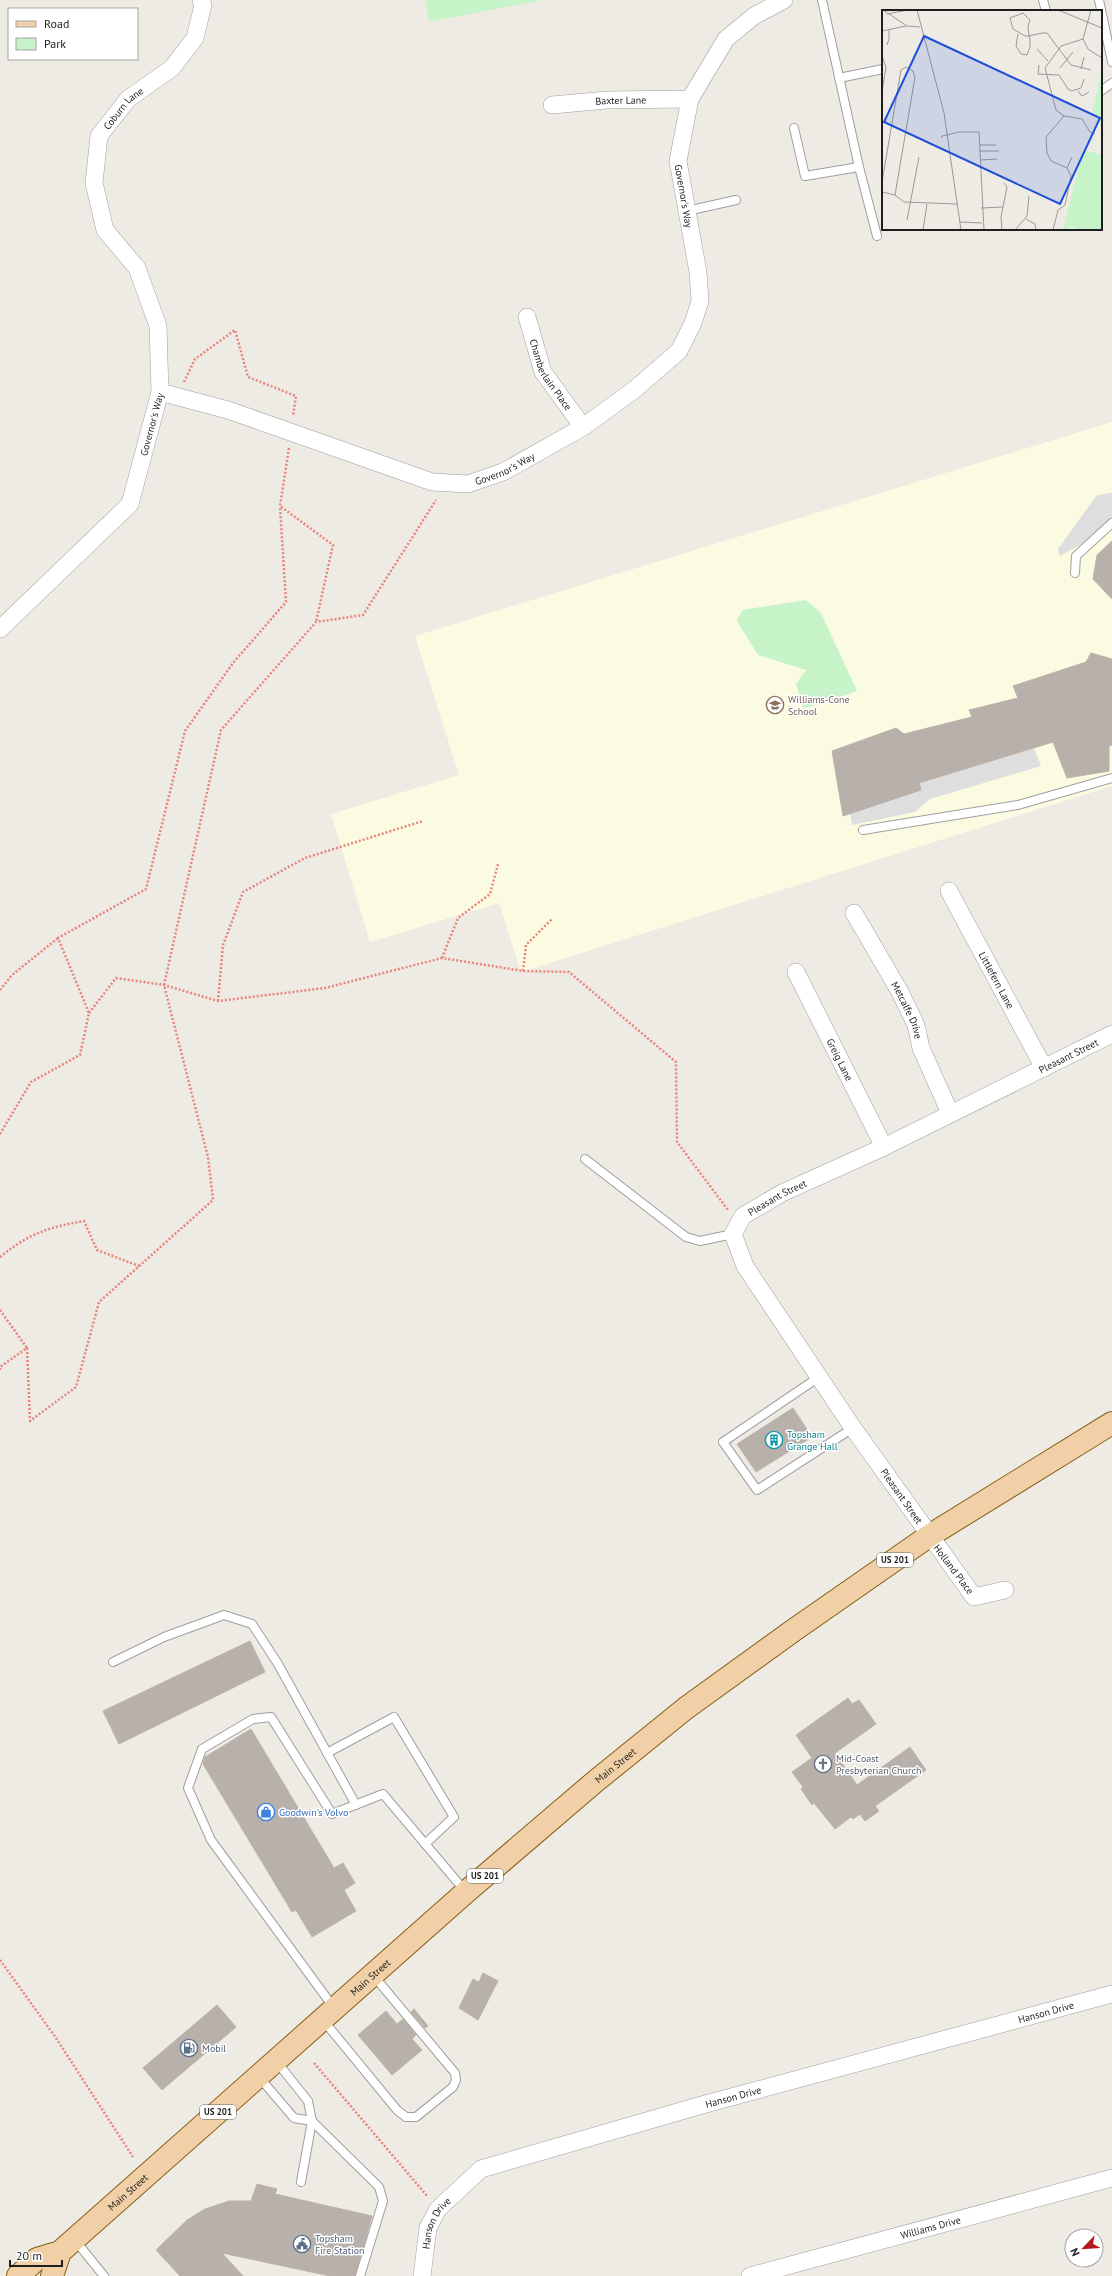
<svg xmlns="http://www.w3.org/2000/svg" width="1112" height="2276" font-family="'PT Sans',sans-serif">
  <rect width="100%" height="100%" fill="#eeebe5"/>
  <!-- education -->
  <path fill="#fbfbe1" d="M1112 422V786L521 972 499 903 370 942 331 814 459 775 415 636Z"/>
  <!-- park -->
  <g fill="#c7f3c9">
    <path d="M425 0H542L429 22Z"/>
    <path d="M806 600 821 613 857 691 824 703 803 708 796 684 806 670 758 655 737 621 742 610Z"/>
  </g>
  <!-- parking -->
  <g fill="#dedede">
    <path d="M1112 493V527L1060 556 1058 549 1097 495Z"/>
    <path d="M1034 748 1041 766 930 799 915 812 852 825 850 813 921 790 919 783Z"/>
  </g>
  <!-- building -->
  <g fill="#b7b0ab" stroke="#beb2a9">
    <path d="M1112 541V599L1093 579 1097 555Z"/>
    <path d="M1091 653 1112 659V745L1109 746V771L1067 778 1053 742 919 783 921 790 843 816 832 751 896 728 904 734 972 717 969 710 1018 698 1013 686 1086 662Z"/>
    <path d="M793 1408 812 1437 756 1472 737 1444Z"/>
    <path d="M250 1641 265 1672 119 1744 103 1711Z"/>
    <path d="M848 1698 852 1704 859 1700 876 1724 835 1753 857 1785 910 1747 926 1770 875 1806 879 1811 865 1821 860 1814 853 1819 851 1817 835 1829 814 1803 812 1805 801 1789 803 1787 792 1772 812 1758 796 1735Z"/>
    <path d="M251 1729 334 1868 343 1863 355 1883 344 1890 356 1911 312 1937 296 1910 292 1912 203 1764 205 1757Z"/>
    <path d="M483 1973 498 1981 478 2020 459 2008 473 1979 479 1982Z"/>
    <path d="M217 2005 236 2027 162 2090 143 2068Z"/>
    <path d="M414 2009 428 2026 425 2028 411 2012Z"/>
    <path d="M386 2011 397 2024 403 2019 416 2035 412 2039 422 2050 392 2075 358 2035Z"/>
    <path d="M257 2184 277 2189 275 2194 372 2216 355 2276H330L222 2253 243 2276H180L156 2250 187 2220 205 2209 229 2201H251Z"/>
  </g>
  <g fill="none" stroke-linecap="round" stroke-linejoin="round">
    <defs>
      <g id="lane">
        <path d="M822 0 859 167 877 236"/>
        <path d="M1043 0 1046 11"/>
        <path d="M1099 0 1112 62"/>
        <path d="M839 78 883 69"/>
        <path d="M1101 91 1112 83"/>
        <path d="M794 128 805 176 859 167"/>
        <path d="M687 211 736 200"/>
        <path d="M1075 573 1076 556 1112 523"/>
        <path d="M863 830 1018 805 1112 778"/>
        <path d="M585 1159 686 1237 700 1241 733 1234"/>
        <path d="M819 1377 723 1442 757 1490 853 1428"/>
        <path d="M113 1662 164 1637 224 1615 252 1624 278 1664 356 1805"/>
        <path d="M327 1753 394 1717 454 1817 425 1844"/>
        <path d="M334 2008 211 1840 188 1788 202 1749 253 1719 271 1717 332 1814 383 1794 465 1891"/>
        <path d="M323 2020 397 2110 406 2117H416L453 2087 456 2080 455 2073 373 1975"/>
        <path d="M276 2061 308 2101 312 2121 301 2182"/>
        <path d="M259 2077 294 2118 312 2121 379 2187 383 2201 360 2276"/>
        <path d="M74 2239 104 2276"/>
      </g>
      <g id="street">
        <path id="s1" d="M552 105 607 100 690 99"/>
        <path id="s2" d="M527 317 543 372 583 427"/>
        <path id="s3" d="M160 392 158 326 137 268 105 230 94 183 99 136 128 99 172 68 195 38 203 5 201 0"/>
        <path id="s4" d="M299 435 432 482 468 484 503 472 583 427 634 390 679 351 693 323 700 301 698 272 678 161 690 99 726 39 754 16 784 0"/>
        <path id="s5" d="M0 629 130 504 160 392 228 410 282 429"/>
        <path id="s6" d="M949 891 1044 1068"/>
        <path id="s7" d="M854 913 900 992 916 1025 921 1048 950 1113"/>
        <path id="s8" d="M796 972 884 1147"/>
        <path id="s9" d="M1005 1590 974 1597 853 1428 745 1266 733 1234 743 1216 782 1193 884 1147 1112 1034"/>
        <path id="s10" d="M422 2276 428 2228 438 2209 481 2169 702 2105 1112 1994"/>
        <path id="s11" d="M750 2276 1112 2178"/>
      </g>
      <g id="primary">
        <path id="s12" d="M18 2276 37 2259 60 2252 466 1892 597 1780 686 1708 794 1630 929 1536 1112 1423"/>
        <path d="M52 2276 60 2252"/>
      </g>
    </defs>
    <!-- lane casing -->
    <use href="#lane" stroke="#9f9f9f" stroke-width="10"/>
    <!-- street casing -->
    <use href="#street" stroke="#9f9f9f" stroke-width="18"/>
    <!-- primary casing -->
    <use href="#primary" stroke="#875d11" stroke-width="24"/>
    <!-- path -->
    <g stroke="#ea837a" stroke-width="2.5" stroke-dasharray="2 2" stroke-linecap="butt">
      <path d="M184 382 195 359 235 330 248 377 296 396 293 416"/>
      <path d="M289 448 280 506 333 545 316 622"/>
      <path d="M442 958 458 918 490 894 498 864"/>
      <path d="M523 971 526 945 552 919"/>
      <path d="M0 990 12 975 58 938"/>
      <path d="M218 1001 223 945 243 892 305 858 423 821"/>
      <path d="M89 1013 116 978 164 985 218 1001 325 988 442 958 523 971 569 972 676 1062 677 1142 728 1210"/>
      <path d="M0 1134 31 1082 80 1055 89 1013 58 938 146 889 185 731 233 663 286 602 280 506"/>
      <path d="M0 1257C28 1234 49 1227 84 1221L97 1250 139 1266"/>
      <path d="M0 1310 27 1348"/>
      <path d="M0 1370V1367L27 1348 30 1421 76 1387 99 1302 213 1200 208 1157 164 985 221 730 316 622 363 615 436 500"/>
      <path d="M0 1960 56 2038 133 2157"/>
      <path d="M314 2063 428 2197"/>
    </g>
    <!-- lane -->
    <use href="#lane" stroke="#fff" stroke-width="8"/>
    <!-- street -->
    <use href="#street" stroke="#fff" stroke-width="17"/>
    <!-- primary -->
    <use href="#primary" stroke="#f1cfa7" stroke-width="22"/>
    <defs>
      <path id="street-bridge" d="M282 429 299 435"/>
    </defs>
    <!-- street-bridge casing -->
    <use href="#street-bridge" stroke="#9f9f9f" stroke-width="18" stroke-linecap="butt"/>
    <!-- street-bridge -->
    <use href="#street-bridge" stroke="#fff" stroke-width="17"/>
  </g>
  <!-- icons -->
  <defs>
    <symbol id="school-ring" viewBox="-11 -11 22 22"><circle r="9.5" fill="#fff" stroke="#8d6e63" stroke-width="1.5"/><path d="M0-5L7-2L0 1L-7-2ZM-4 1L0 2.5L4 1V4Q0 6-4 4Z" fill="#8d6e63"/></symbol>
    <symbol id="building-ring" viewBox="-11 -11 22 22"><circle r="9.5" fill="#fff" stroke="#0f9aa8" stroke-width="1.5"/><path d="M-4-6H4V6H1V3H-1V6H-4ZM-2.5-4.3h1.7v1.8h-1.7ZM.8-4.3h1.7v1.8H.8ZM-2.5-1h1.7V.8h-1.7ZM.8-1h1.7V.8H.8Z" fill="#0f9aa8"/></symbol>
    <symbol id="church-ring" viewBox="-11 -11 22 22"><circle r="9.5" fill="#fff" stroke="#6b7280" stroke-width="1.5"/><path d="M-1.2-6h2.4v3.5h3.3v2.4h-3.3V6h-2.4V-.1h-3.3v-2.4h3.3Z" fill="#6b7280"/></symbol>
    <symbol id="shop-ring" viewBox="-11 -11 22 22"><circle r="9.5" fill="#fff" stroke="#3f7fe0" stroke-width="1.5"/><path d="M-5-2.5h2.3a2.7 3.5 0 0 1 5.4 0H5L5.5 6h-11ZM-1.5-2.5h3a1.5 2.3 0 0 0-3 0Z" fill="#3f7fe0"/></symbol>
    <symbol id="fuel-ring" viewBox="-11 -11 22 22"><circle r="9.5" fill="#fff" stroke="#5c6f8a" stroke-width="1.5"/><path d="M-5.5-6h7V0h2V4h1.3V-2.5L3-4.5l.8-.8L6-3V5H2.5V1h-1V6h-7ZM-4.2-4.7v3.2H.2V-4.7Z" fill="#5c6f8a"/></symbol>
    <symbol id="civic-ring" viewBox="-11 -11 22 22"><circle r="9.5" fill="#fff" stroke="#5c6f8a" stroke-width="1.5"/><path d="M-.6-6.5H3V-4.5H.6V-3L4-1V1h2V6H-6V1h2V-1L-.6-3ZM-1.2 2.5V6h2.4V2.5Z" fill="#5c6f8a"/></symbol>
  </defs>
  <g fill-rule="evenodd">
    <use href="#school-ring" x="765" y="695" width="20" height="20"/>
    <use href="#building-ring" x="764" y="1430" width="20" height="20"/>
    <use href="#church-ring" x="813" y="1754" width="20" height="20"/>
    <use href="#shop-ring" x="256" y="1802" width="20" height="20"/>
    <use href="#fuel-ring" x="179" y="2038" width="20" height="20"/>
    <use href="#civic-ring" x="292" y="2234" width="20" height="20"/>
  </g>
  <g text-anchor="middle" stroke-width="3" stroke-linejoin="round" paint-order="stroke">
    <!-- shield labels -->
    <g fill="#fff" stroke="#626262" stroke-width="1">
      <rect x="877" y="1553" width="36" height="14" rx="3"/>
      <rect x="467" y="1869" width="36" height="14" rx="3"/>
      <rect x="200" y="2105" width="36" height="14" rx="3"/>
    </g>
    <g font-size="9" font-weight="bold" fill="#1e1e1e">
      <text x="895" y="1563">US 201</text>
      <text x="485" y="1879">US 201</text>
      <text x="218" y="2115">US 201</text>
    </g>
    <!-- street labels -->
    <g font-size="10" fill="#1e1e1e" stroke="#fff">
      <text dy="4" stroke="none"><textPath href="#s1" startOffset="69">Baxter Lane</textPath></text>
      <text dy="4" stroke="none"><textPath href="#s3" startOffset="310">Coburn Lane</textPath></text>
      <text transform="translate(684 196) rotate(80)" y="4">Governor's Way</text>
      <text dy="4" stroke="none"><textPath href="#s2" startOffset="63">Chamberlain Place</textPath></text>
      <text dy="4" stroke="none"><textPath href="#s5" startOffset="263">Governor's Way</textPath></text>
      <text dy="4" stroke="none"><textPath href="#s4" startOffset="217">Governor's Way</textPath></text>
      <text dy="4" stroke="none"><textPath href="#s6" startOffset="101">Littlefern Lane</textPath></text>
      <text dy="4" stroke="none"><textPath href="#s7" startOffset="111">Metcalfe Drive</textPath></text>
      <text dy="4" stroke="none"><textPath href="#s9" startOffset="852">Pleasant Street</textPath></text>
      <text dy="4" stroke="none"><textPath href="#s8" startOffset="98">Greig Lane</textPath></text>
      <text dy="4" stroke="none"><textPath href="#s9" startOffset="528">Pleasant Street</textPath></text>
      <text transform="translate(902 1496) rotate(55)" y="4">Pleasant Street</text>
      <text transform="translate(954 1569) rotate(53)" y="4">Holland Place</text>
      <text dy="4" stroke="none"><textPath href="#s12" startOffset="788">Main Street</textPath></text>
      <text dy="4" stroke="none"><textPath href="#s12" startOffset="464">Main Street</textPath></text>
      <text dy="4" stroke="none"><textPath href="#s10" startOffset="715">Hanson Drive</textPath></text>
      <text dy="4" stroke="none"><textPath href="#s10" startOffset="391">Hanson Drive</textPath></text>
      <text dy="4" stroke="none"><textPath href="#s12" startOffset="140">Main Street</textPath></text>
      <text dy="4" stroke="none"><textPath href="#s10" startOffset="56">Hanson Drive</textPath></text>
      <text dy="4" stroke="none"><textPath href="#s11" startOffset="187">Williams Drive</textPath></text>
    </g>
    <!-- education labels -->
    <g font-size="10" fill="#785e54" stroke="#fff" text-anchor="start">
      <text x="788" y="703">Williams-Cone<tspan x="788" dy="12">School</tspan></text>
    </g>
    <!-- culture labels -->
    <g font-size="10" fill="#0d838f" stroke="#fff" text-anchor="start">
      <text x="787" y="1438">Topsham<tspan x="787" dy="12">Grange Hall</tspan></text>
    </g>
    <!-- worship labels -->
    <g font-size="10" fill="#5b616d" stroke="#fff" text-anchor="start">
      <text x="836" y="1762">Mid-Coast<tspan x="836" dy="12">Presbyterian Church</tspan></text>
    </g>
    <!-- shop labels -->
    <g font-size="10" fill="#366cbe" stroke="#fff" text-anchor="start">
      <text x="279" y="1816">Goodwin's Volvo</text>
    </g>
    <!-- service labels -->
    <g font-size="10" fill="#4e5e75" stroke="#fff" text-anchor="start">
      <text x="202" y="2052">Mobil</text>
      <text x="315" y="2242">Topsham<tspan x="315" dy="12">Fire Station</tspan></text>
    </g>
  </g>
  <!-- overview -->
  <g transform="translate(882 10)">
    <rect width="220" height="220" fill="#eeebe5"/>
    <path d="M220 61V136L218 108 210 103ZM201 140 220 145V220H197L188 216 187 220H181Z" fill="#c7f3c9"/>
    <path fill="none" stroke="#9b9995" stroke-width="1" d="M1 0 25 16 38 17M35 0 62 103 79 220M176 0 220 18M209 0 201 29 206 39 220 48M5 4 26 0M0 21 24 16M136 24 134 36 139 44 145 45 148 37V29L147 26 146 16 148 10 141 3 128 8 131 19 143 26H147L151 25 160 23H165L189 55 209 60M5 35 7 29V20M155 39 166 51M0 46 4 57 0 82M157 55 156 64 177 65 186 79 190 81 199 78 202 69M178 58 191 42M199 59 202 47M196 81 200 86 207 82M182 106 200 109 208 122 213 124M59 128 60 126 77 122H97L102 220M97 135H114M98 141H117M98 150 115 149M185 158 190 147M0 172 19 60 24 57 31 61 33 67 13 185M0 182 13 185 22 192 75 194M99 198 121 197M144 209 153 214 154 220M25 210 37 147M78 212 100 213M41 220 45 194M120 220 119 207 125 177 122 173M133 220 145 206 147 186M171 220 176 200 183 195 189 166 185 158 169 151 165 143 164 127 182 106 174 100 163 58 179 36 201 29"/>
    <path fill="#1d4ed8" fill-opacity="0.15" stroke="#1d4ed8" stroke-width="2" d="M42 26 218 108 178 194 2 112Z"/>
    <rect width="220" height="220" fill="none" stroke="#1e1e1e" stroke-width="2"/>
  </g>
  <!-- legend -->
  <rect x="8" y="8" width="130" height="52" fill="#ffffff" stroke="#a5a5a5"/>
  <rect x="16" y="21" width="20" height="6" fill="#f1cfa7" stroke="#a5a5a5"/>
  <text x="44" y="28" font-size="12" fill="#1e1e1e">Road</text>
  <rect x="16" y="38" width="20" height="12" fill="#c7f3c9" stroke="#a5a5a5"/>
  <text x="44" y="48" font-size="12" fill="#1e1e1e">Park</text>
  <!-- north arrow -->
  <g transform="translate(1084 2248) rotate(245)"><circle r="19" fill="#ffffff" stroke="#a5a5a5"/>
  <path d="M0-3L7 15L0 10L-7 15Z" fill="#b5171a"/>
  <text y="-6" font-size="11" font-weight="bold" text-anchor="middle" fill="#1e1e1e">N</text>
  </g>
  <!-- scale -->
  <path d="M10 2260v6h52v-6" fill="none" stroke="#1e1e1e" stroke-width="2"/>
  <text x="16" y="2260" font-size="12" fill="#1e1e1e" stroke="#ffffff" stroke-width="3" paint-order="stroke">20 m</text>
</svg>
